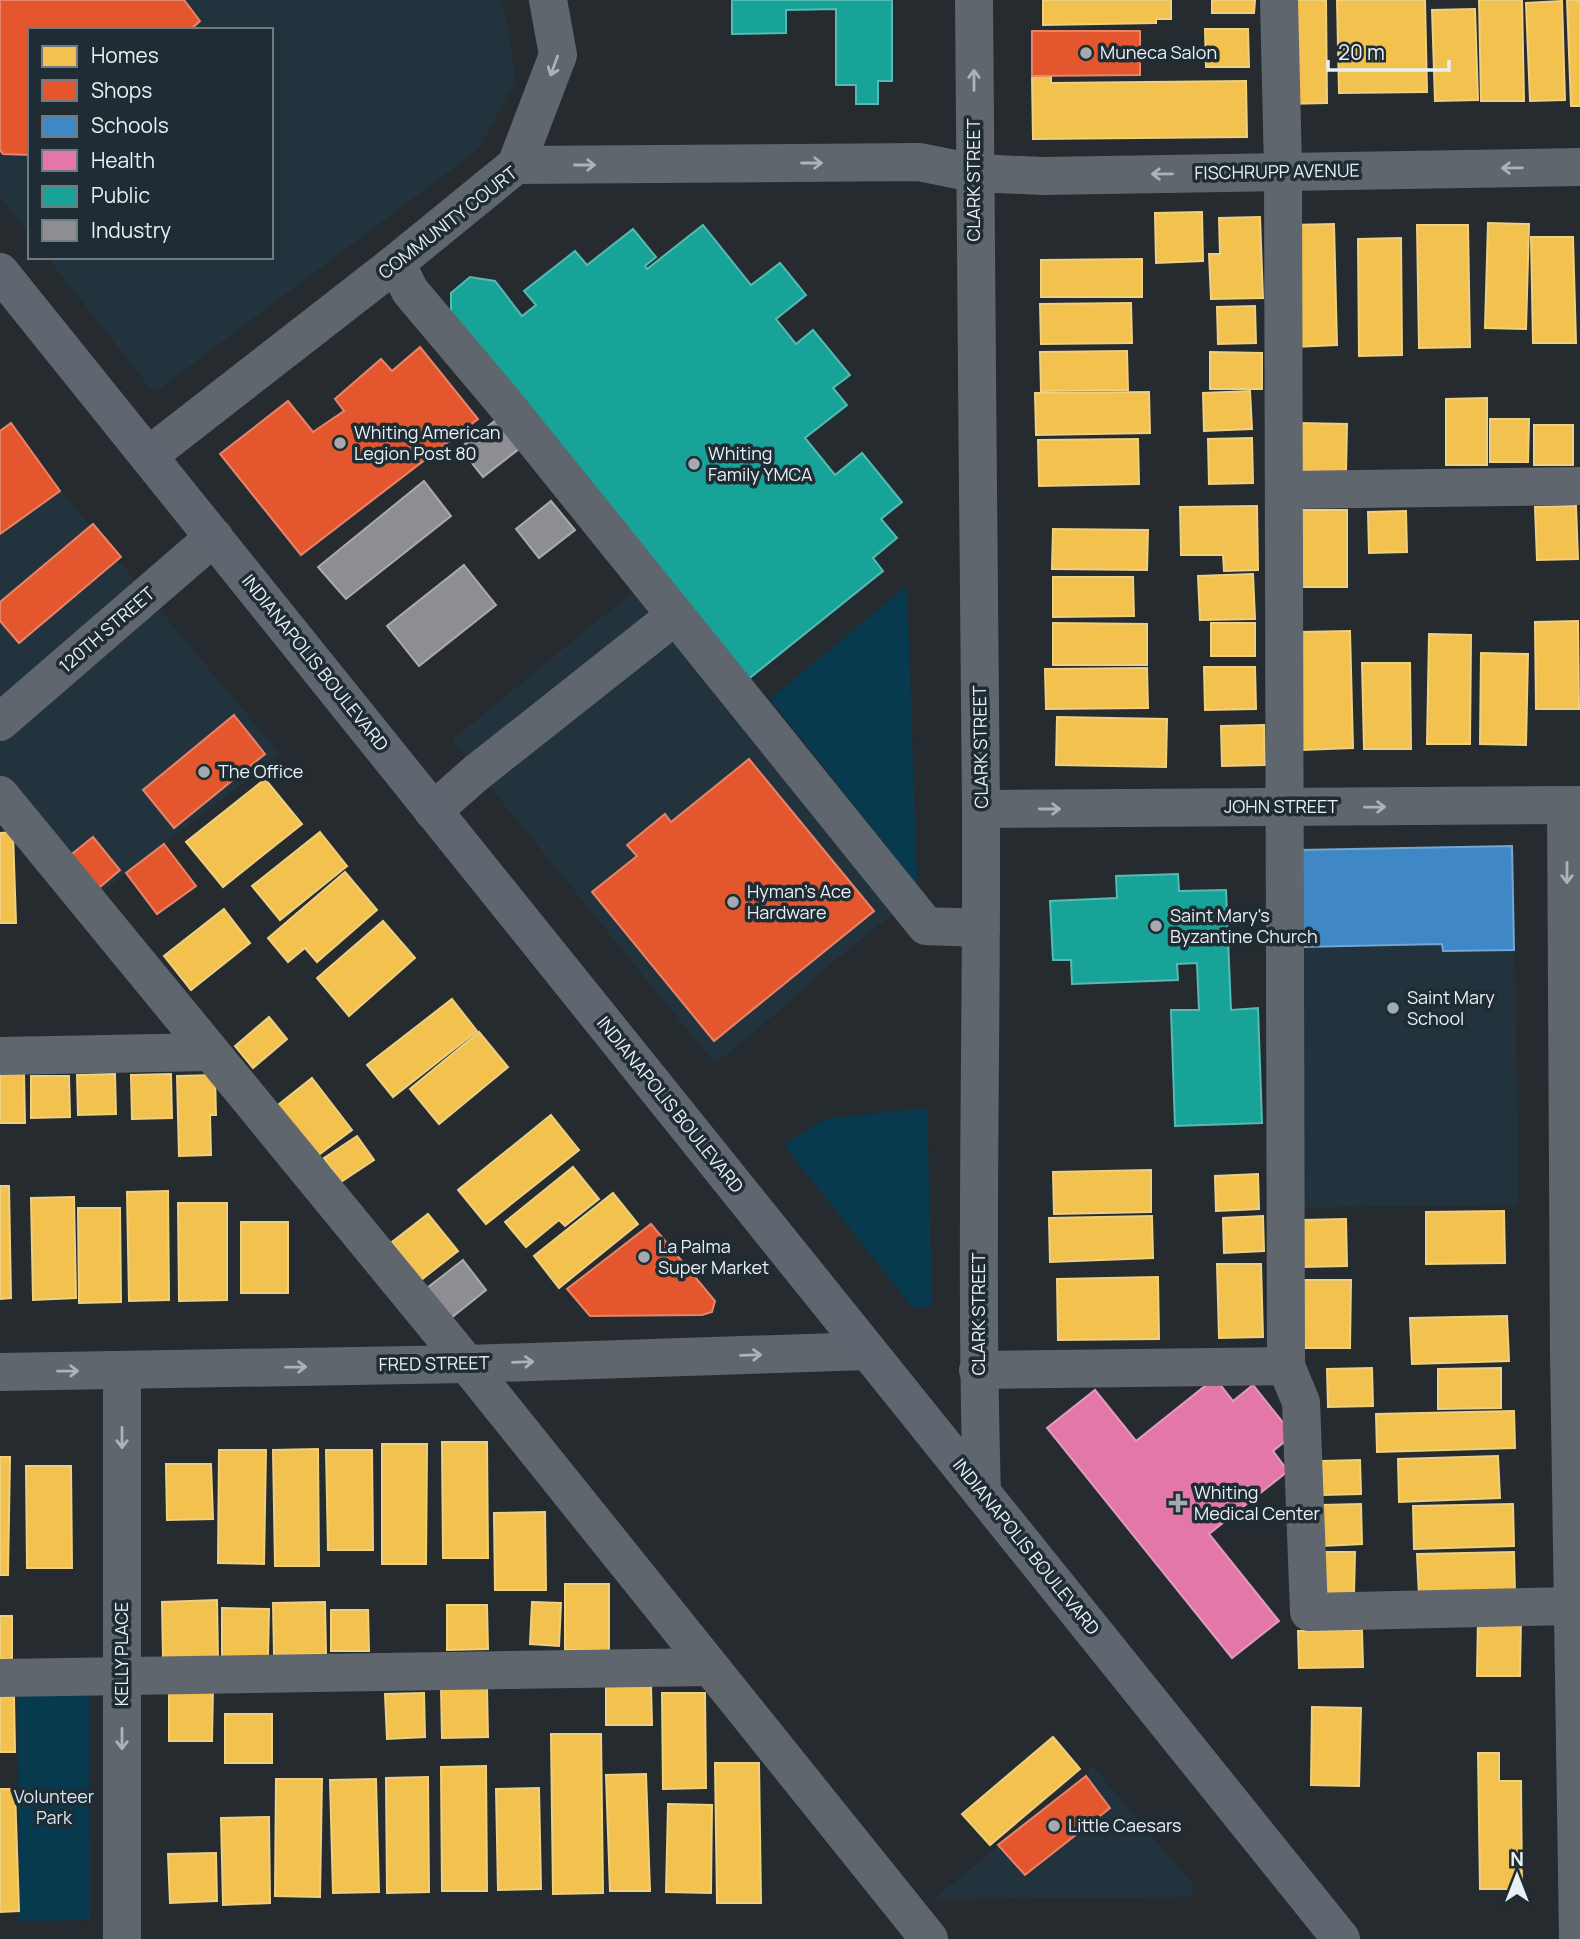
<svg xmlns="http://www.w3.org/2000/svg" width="1580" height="1939" font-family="Manrope,sans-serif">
  <rect width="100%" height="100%" fill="#252b2f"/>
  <!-- built -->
  <g fill="#22333d">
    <path d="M0 0H499L505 11 516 81 478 150 154 393 47 257H271V30H30V235L0 197Z"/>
    <path d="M59 489 280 754 79 910 0 812V536Z"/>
    <path d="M647 580 894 913 833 962 779 1011 715 1064 452 740Z"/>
    <path d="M1272 850 1514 851 1518 1205 1268 1208Z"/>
    <path d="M1092 1765 1193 1885 1192 1897 932 1900 1086 1776Z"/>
  </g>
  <!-- green -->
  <g fill="#083a4f">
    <path d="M907 586 917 885 770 699Z"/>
    <path d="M927 1108 932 1307 913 1308 784 1145 825 1119Z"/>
    <path d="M89 1694 90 1920 19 1921 18 1695Z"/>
  </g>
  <!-- homes -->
  <g fill="#f2c14e" stroke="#efcf80" stroke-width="2">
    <path d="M1043 0H1171V19H1156V23L1043 25Z"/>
    <path d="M1212 0H1255L1254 13H1212Z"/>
    <path d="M1285 0H1326L1327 103 1286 104Z"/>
    <path d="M1337 0H1425L1427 92 1339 93Z"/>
    <path d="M1479 0H1522L1524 101H1481Z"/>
    <path d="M1567 0H1580V106H1571Z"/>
    <path d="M1562 1 1565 100 1530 101 1526 3Z"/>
    <path d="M1475 9 1478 100 1435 101 1432 10Z"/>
    <path d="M1205 29H1248L1249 67H1206Z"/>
    <path d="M1032 76H1051V83L1246 81 1247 137 1033 139Z"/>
    <path d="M1202 212 1203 261 1156 263 1155 213Z"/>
    <path d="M1260 217 1263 298 1211 299 1209 254H1220L1219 218Z"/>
    <path d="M1488 223 1529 224 1526 329 1485 328Z"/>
    <path d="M1334 224 1337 345 1294 347 1290 225Z"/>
    <path d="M1417 225H1468L1470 347 1419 348Z"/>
    <path d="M1531 237H1573L1576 343H1533Z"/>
    <path d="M1401 238 1402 355 1359 356 1358 239Z"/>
    <path d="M1142 259V297H1041V260Z"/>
    <path d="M1131 303 1132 343 1041 344 1040 304Z"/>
    <path d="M1255 306 1256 343 1218 344 1217 307Z"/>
    <path d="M1127 351 1128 390 1041 391 1040 352Z"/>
    <path d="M1210 352 1262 353V389H1210Z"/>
    <path d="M1250 391 1252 429 1204 431 1203 393Z"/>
    <path d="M1149 392 1150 433 1036 435 1035 393Z"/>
    <path d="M1487 398V465H1446V399Z"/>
    <path d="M1490 419H1529L1528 462H1490Z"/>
    <path d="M1299 423 1347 424 1346 472 1298 471Z"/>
    <rect x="1534" y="425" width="39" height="40"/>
    <path d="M1252 438 1253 483 1209 484 1208 439Z"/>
    <path d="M1138 439 1139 484 1039 486 1038 440Z"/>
    <path d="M1257 506 1258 570 1224 571 1223 555H1181L1180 507Z"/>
    <path d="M1576 506 1578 559 1537 560 1535 507Z"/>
    <rect x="1296" y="510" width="51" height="77"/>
    <path d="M1406 511 1407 552 1369 553 1368 512Z"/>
    <path d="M1053 529 1148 530 1147 570 1052 569Z"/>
    <path d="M1253 574 1255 619 1200 620 1198 576Z"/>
    <path d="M1053 577H1133L1134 616 1053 617Z"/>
    <path d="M1578 621 1579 709H1536L1535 622Z"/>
    <path d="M1053 623 1147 624V665H1053Z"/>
    <rect x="1211" y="623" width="44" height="33"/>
    <path d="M1350 631 1353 748 1302 750 1299 632Z"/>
    <path d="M1429 634 1471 635 1470 744H1427Z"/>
    <path d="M1481 653 1528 654 1526 745 1480 744Z"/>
    <path d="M1362 663H1410L1411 749H1364Z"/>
    <path d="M1204 667H1255L1256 709 1205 710Z"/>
    <path d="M1147 668 1148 708 1046 709 1045 669Z"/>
    <path d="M1057 717 1167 719 1166 767 1056 765Z"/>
    <path d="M1264 725 1265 765 1222 766 1221 726Z"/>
    <path d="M265 779 302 824 223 887 186 842Z"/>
    <path d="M13 832 16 923H0V833Z"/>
    <path d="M320 832 347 866 280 920 252 886Z"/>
    <path d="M345 872 377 910 317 962 305 948 288 962 268 938Z"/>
    <path d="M224 909 250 943 191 990 164 956Z"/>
    <path d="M383 921 415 958 349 1016 317 978Z"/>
    <path d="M452 999 477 1031 393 1097 367 1065Z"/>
    <path d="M269 1017 287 1039 253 1068 235 1046Z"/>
    <path d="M479 1032 508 1067 439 1124 410 1089Z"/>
    <path d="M0 1073H24L25 1123H0Z"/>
    <path d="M115 1074 116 1114 78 1115 77 1075Z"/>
    <path d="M171 1074 172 1118 132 1119 131 1075Z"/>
    <path d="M215 1075 216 1115H210L211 1155 179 1156 177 1076Z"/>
    <path d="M31 1076H69L70 1117 31 1118Z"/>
    <path d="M312 1078 352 1130 317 1156 278 1105Z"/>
    <path d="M551 1115 579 1150 486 1224 458 1190Z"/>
    <path d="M357 1136 374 1160 341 1182 324 1158Z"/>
    <path d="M573 1167 599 1199 565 1226 559 1220 526 1247 505 1222Z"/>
    <path d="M1151 1170V1212L1054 1214 1053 1172Z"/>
    <path d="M1258 1174 1259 1209 1216 1211 1215 1176Z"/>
    <path d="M0 1186H9L11 1298 0 1299Z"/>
    <path d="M168 1191 169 1300 129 1301 127 1192Z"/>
    <path d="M613 1193 638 1224 559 1288 534 1256Z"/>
    <path d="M74 1197 76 1298 33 1300 31 1198Z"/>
    <path d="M178 1203H227V1300L179 1301Z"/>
    <path d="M78 1208H120L121 1302 79 1303Z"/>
    <path d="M1504 1211 1505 1263 1426 1264V1212Z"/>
    <path d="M428 1214 458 1251 421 1280 392 1242Z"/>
    <path d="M1152 1216 1153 1258 1050 1262 1049 1218Z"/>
    <path d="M1263 1216 1264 1251 1224 1253 1223 1218Z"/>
    <path d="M1346 1219 1347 1266 1301 1267V1220Z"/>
    <rect x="241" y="1222" width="47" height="71"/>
    <path d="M1217 1264H1261L1263 1337 1219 1338Z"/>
    <path d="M1158 1277 1159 1339 1058 1340 1057 1279Z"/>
    <path d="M1302 1280H1351L1350 1348H1302Z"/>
    <path d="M1507 1316 1509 1361 1412 1364 1410 1318Z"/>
    <path d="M1372 1368 1373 1406 1328 1407 1327 1369Z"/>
    <path d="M1501 1368V1408L1438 1409V1369Z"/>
    <path d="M1514 1411 1515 1448 1377 1452 1376 1414Z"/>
    <path d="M442 1442H487L488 1558H443Z"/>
    <path d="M382 1444H427L426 1564H382Z"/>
    <path d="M318 1449 319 1566H275L273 1450Z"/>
    <path d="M219 1450H266L264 1564 218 1563Z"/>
    <path d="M326 1450H372L373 1550H328Z"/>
    <path d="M1498 1456 1500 1498 1399 1502 1398 1459Z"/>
    <path d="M0 1457H10L8 1575H0Z"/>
    <path d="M1360 1460 1361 1494 1323 1495 1322 1461Z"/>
    <path d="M166 1464H211L213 1519 167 1520Z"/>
    <path d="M26 1466H71L72 1568H27Z"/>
    <path d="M1361 1504 1362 1544 1322 1546 1321 1505Z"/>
    <path d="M1513 1504 1514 1546 1414 1549 1413 1506Z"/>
    <path d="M545 1512 546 1590H495L494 1513Z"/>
    <path d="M1319 1552H1355L1354 1594 1318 1593Z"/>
    <path d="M1514 1552 1515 1594 1419 1596 1417 1554Z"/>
    <rect x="565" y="1584" width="44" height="66"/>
    <path d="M217 1600 218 1658 163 1659 162 1602Z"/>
    <path d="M325 1602 326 1654 274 1655 273 1603Z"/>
    <path d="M532 1602 561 1603 559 1646 530 1644Z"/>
    <path d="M447 1605H487L488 1649 447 1650Z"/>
    <path d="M222 1608 269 1609 268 1656H222Z"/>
    <path d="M331 1610H368L369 1651H331Z"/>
    <rect x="0" y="1616" width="12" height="43"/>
    <path d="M1478 1617 1521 1618 1520 1676H1477Z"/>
    <path d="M1362 1630 1363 1667 1299 1668 1298 1631Z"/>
    <path d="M606 1685H651L652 1725H606Z"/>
    <path d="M169 1688H213L212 1741H169Z"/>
    <path d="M441 1688H487L488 1737 442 1738Z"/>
    <path d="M424 1693 425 1737 387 1739 385 1694Z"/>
    <path d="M662 1693H705L706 1788 663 1789Z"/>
    <path d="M14 1696 15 1752H0V1697Z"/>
    <path d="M1312 1707 1361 1708 1359 1786 1311 1785Z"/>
    <rect x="225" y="1714" width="47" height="49"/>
    <path d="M551 1734H601L603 1893 553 1894Z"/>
    <path d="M1053 1737 1080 1769 990 1845 962 1814Z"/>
    <path d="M1478 1753H1499V1781H1521L1522 1889H1480Z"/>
    <path d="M715 1763H759L761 1903H717Z"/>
    <path d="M486 1766 487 1891H442L441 1767Z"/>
    <path d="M646 1774 650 1891H610L606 1775Z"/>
    <path d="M428 1777 429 1892 387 1893 386 1778Z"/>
    <path d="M276 1779H322L320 1897 275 1896Z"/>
    <path d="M376 1779 379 1892 333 1893 330 1780Z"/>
    <path d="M539 1788 541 1889 498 1890 496 1789Z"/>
    <path d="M0 1789H15L19 1911 0 1912Z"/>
    <path d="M668 1804 712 1805 711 1893 666 1892Z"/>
    <path d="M269 1817 270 1903 223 1905 221 1818Z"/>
    <path d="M216 1853 217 1901 170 1903 168 1854Z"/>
  </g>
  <!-- shops -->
  <g fill="#e4572e" stroke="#e6856a" stroke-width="2">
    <path d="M0 0H184L200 21 190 30H30V155L3 154 0 150Z"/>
    <path d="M1032 31H1140V75L1032 76Z"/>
    <path d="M420 347 478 419 301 555 220 454 288 401 313 432 344 411 335 399 381 359 392 371Z"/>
    <path d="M11 423 60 491 0 534V431Z"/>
    <path d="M93 524 121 557 19 643 0 621V602Z"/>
    <path d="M234 715 265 754 174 828 143 790Z"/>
    <path d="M749 759 874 911 714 1041 592 892 637 856 627 845 665 814 671 822Z"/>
    <path d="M93 837 120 870 94 892 67 858Z"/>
    <path d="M164 844 196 886 157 914 126 873Z"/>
    <path d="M651 1224 715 1301 712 1312 702 1315 590 1316 567 1289Z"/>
    <path d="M1086 1776 1110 1808 1025 1875 998 1845Z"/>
  </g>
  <!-- schools -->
  <path fill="#3f88c5" stroke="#72a7d3" stroke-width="2" d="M1512 846 1514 950 1443 951 1442 944 1300 947 1299 850Z"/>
  <!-- health -->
  <path fill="#e377a8" stroke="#e59bbf" stroke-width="2" d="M1215 1378 1233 1401 1253 1385 1293 1435 1273 1451 1288 1471 1209 1534 1279 1621 1232 1658 1047 1428 1095 1390 1136 1441Z"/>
  <!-- public -->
  <g fill="#17a398" stroke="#56bab4" stroke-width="2">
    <path d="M732 0H892V81H878V104H856V85H836V9L786 10V33L732 34Z"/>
    <path d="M703 225 751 285 780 263 806 295 776 319 796 344 813 330 850 375 833 388 847 405 805 438 835 475 862 453 902 502 881 519 897 538 873 558 883 571 741 685 451 318V293L470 277 495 281 522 316 536 305 524 291 575 251 587 265 633 229 656 257 645 266 647 269Z"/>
    <path d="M1178 874 1179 891 1226 890 1231 1010 1258 1008 1262 1123 1175 1126 1171 1010H1199L1197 963 1177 964 1178 980 1072 984 1071 960H1053L1050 901 1117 898 1116 876Z"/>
  </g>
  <!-- industry -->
  <g fill="#8d8d92" stroke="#a9abb0" stroke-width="2">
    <path d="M496 420 519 449 483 477 460 448Z"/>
    <path d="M424 481 451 516 346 599 318 567Z"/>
    <path d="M551 501 575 530 539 558 516 529Z"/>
    <path d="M464 565 496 605 419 666 387 626Z"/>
    <path d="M463 1260 486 1290 451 1318 427 1288Z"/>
  </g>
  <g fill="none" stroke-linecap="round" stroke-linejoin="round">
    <!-- minor -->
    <g stroke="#60666d" stroke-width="38">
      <path d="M974 0C974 270 980 540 981 810 982 1038 975 1266 982 1493"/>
      <path d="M1279 0 1283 168 1286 1366 1301 1402 1309 1612 1573 1606"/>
      <path d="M516 165 558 55 548 0"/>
      <path d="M396 263 410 291 502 400 926 926 981 928"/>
      <path d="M148 456 396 263 516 165 919 162 974 173 1043 176 1580 167"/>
      <path d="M1285 490 1580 486"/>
      <path d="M0 722 214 537"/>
      <path d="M0 795 467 1364 929 1939"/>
      <path d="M1566 805 1569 1353 1578 1939"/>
      <path d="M981 809 1580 805"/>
      <path d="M433 811 475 774 676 615"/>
      <path d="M0 1056 209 1052"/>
      <path d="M122 1370V1939"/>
      <path d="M978 1370 1286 1366"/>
      <path d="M0 1372 467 1364 868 1351"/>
      <path d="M0 1678 709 1667"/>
    </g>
    <!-- major -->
    <path stroke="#60666f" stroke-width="38" d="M0 272 1341 1939"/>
  </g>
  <!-- one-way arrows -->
  <defs><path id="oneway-shaft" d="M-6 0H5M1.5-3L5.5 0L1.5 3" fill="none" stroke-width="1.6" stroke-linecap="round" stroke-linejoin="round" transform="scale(1.75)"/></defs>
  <g stroke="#abb2b8">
    <use href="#oneway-shaft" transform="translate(554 66) rotate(110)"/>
    <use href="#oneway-shaft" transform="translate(974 80) rotate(-90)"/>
    <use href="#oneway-shaft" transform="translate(812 163)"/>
    <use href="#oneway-shaft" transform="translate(585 165)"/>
    <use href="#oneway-shaft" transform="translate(1512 168) rotate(179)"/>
    <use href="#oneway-shaft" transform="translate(1162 174) rotate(179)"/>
    <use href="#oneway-shaft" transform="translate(1375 807) rotate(-1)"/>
    <use href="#oneway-shaft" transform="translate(1050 809)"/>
    <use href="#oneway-shaft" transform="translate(1567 873) rotate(90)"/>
    <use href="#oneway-shaft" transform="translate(751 1355) rotate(-2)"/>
    <use href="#oneway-shaft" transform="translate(523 1362) rotate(-2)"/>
    <use href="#oneway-shaft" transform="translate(296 1367) rotate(-1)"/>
    <use href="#oneway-shaft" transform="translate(68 1371) rotate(-1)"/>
    <use href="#oneway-shaft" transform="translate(122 1438) rotate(90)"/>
    <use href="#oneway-shaft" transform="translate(122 1739) rotate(90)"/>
  </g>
  <!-- markers -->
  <g fill="#a4abb0" stroke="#202c34" stroke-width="2.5">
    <circle cx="1086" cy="53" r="7"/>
    <circle cx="340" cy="443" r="7"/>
    <circle cx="694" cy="464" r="7"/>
    <circle cx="204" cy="772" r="7"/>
    <circle cx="733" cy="902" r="7"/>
    <circle cx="1156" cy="926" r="7"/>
    <circle cx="1393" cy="1008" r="7"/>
    <circle cx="644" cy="1257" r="7"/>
    <path d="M1174.5 1492.5h7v7h7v7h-7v7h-7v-7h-7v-7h7z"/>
    <circle cx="1054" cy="1826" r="7"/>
  </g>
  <g text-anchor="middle" stroke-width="7" stroke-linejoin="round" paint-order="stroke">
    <!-- poi labels -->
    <g font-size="18" fill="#e9f0f5" stroke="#202c34" text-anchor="start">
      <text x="1100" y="59">Muneca Salon</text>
      <text x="354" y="439">Whiting American<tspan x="354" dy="21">Legion Post 80</tspan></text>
      <text x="708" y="460">Whiting<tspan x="708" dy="21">Family YMCA</tspan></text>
      <text x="218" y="778">The Office</text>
      <text x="747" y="898">Hyman's Ace<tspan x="747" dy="21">Hardware</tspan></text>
      <text x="1170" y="922">Saint Mary's<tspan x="1170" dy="21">Byzantine Church</tspan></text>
      <text x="1407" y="1004">Saint Mary<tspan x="1407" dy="21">School</tspan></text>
      <text x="658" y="1253">La Palma<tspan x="658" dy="21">Super Market</tspan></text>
      <text x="1194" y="1499">Whiting<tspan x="1194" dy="21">Medical Center</tspan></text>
      <text x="1068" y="1832">Little Caesars</text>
    </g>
    <!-- street labels -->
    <g font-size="18" fill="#e9f0f5" stroke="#202c34">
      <text transform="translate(1277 172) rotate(-1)" y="6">FISCHRUPP AVENUE</text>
      <text transform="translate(974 180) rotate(-90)" y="6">CLARK STREET</text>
      <text transform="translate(448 223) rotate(-38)" y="6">COMMUNITY COURT</text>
      <text transform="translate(107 630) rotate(-41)" y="6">120TH STREET</text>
      <text transform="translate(315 663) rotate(51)" y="6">INDIANAPOLIS BOULEVARD</text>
      <text transform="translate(981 747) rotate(-91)" y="6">CLARK STREET</text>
      <text x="1281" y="813">JOHN STREET</text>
      <text transform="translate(670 1105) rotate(51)" y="6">INDIANAPOLIS BOULEVARD</text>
      <text transform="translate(979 1314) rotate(-90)" y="6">CLARK STREET</text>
      <text transform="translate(434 1364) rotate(-1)" y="6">FRED STREET</text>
      <text transform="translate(1026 1547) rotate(51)" y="6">INDIANAPOLIS BOULEVARD</text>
      <text transform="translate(122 1654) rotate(-90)" y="6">KELLY PLACE</text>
    </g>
    <!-- park labels -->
    <g font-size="18" fill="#d4e6f2" stroke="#202c34">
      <text x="54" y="1803">Volunteer<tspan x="54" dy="21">Park</tspan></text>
    </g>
  </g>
  <!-- legend -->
  <rect x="28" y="28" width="245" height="231" fill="#202c34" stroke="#707a81" stroke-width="2"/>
  <rect x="42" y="46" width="35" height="21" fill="#f2c14e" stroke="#707a81" stroke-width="2"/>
  <text x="91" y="63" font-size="21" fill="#e9f0f5">Homes</text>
  <rect x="42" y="80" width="35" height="21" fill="#e4572e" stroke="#707a81" stroke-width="2"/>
  <text x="91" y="98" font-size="21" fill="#e9f0f5">Shops</text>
  <rect x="42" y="116" width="35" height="21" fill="#3f88c5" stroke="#707a81" stroke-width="2"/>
  <text x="91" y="133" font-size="21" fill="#e9f0f5">Schools</text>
  <rect x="42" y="150" width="35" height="21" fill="#e377a8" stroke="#707a81" stroke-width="2"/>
  <text x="91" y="168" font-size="21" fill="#e9f0f5">Health</text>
  <rect x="42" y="186" width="35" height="21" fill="#17a398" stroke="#707a81" stroke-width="2"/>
  <text x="91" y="203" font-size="21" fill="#e9f0f5">Public</text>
  <rect x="42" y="220" width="35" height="21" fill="#8d8d92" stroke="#707a81" stroke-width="2"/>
  <text x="91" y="238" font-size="21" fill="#e9f0f5">Industry</text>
  <!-- north arrow -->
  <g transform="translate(1517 1876)" stroke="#202c34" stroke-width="5" paint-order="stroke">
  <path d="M0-5L12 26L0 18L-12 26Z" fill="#e9f0f5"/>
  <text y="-10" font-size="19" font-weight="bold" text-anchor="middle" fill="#e9f0f5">N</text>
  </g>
  <!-- scale -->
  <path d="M1328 60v10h121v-10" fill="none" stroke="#e9f0f5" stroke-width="3.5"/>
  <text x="1338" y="60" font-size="21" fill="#e9f0f5" stroke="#202c34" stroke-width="5" paint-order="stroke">20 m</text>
</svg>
